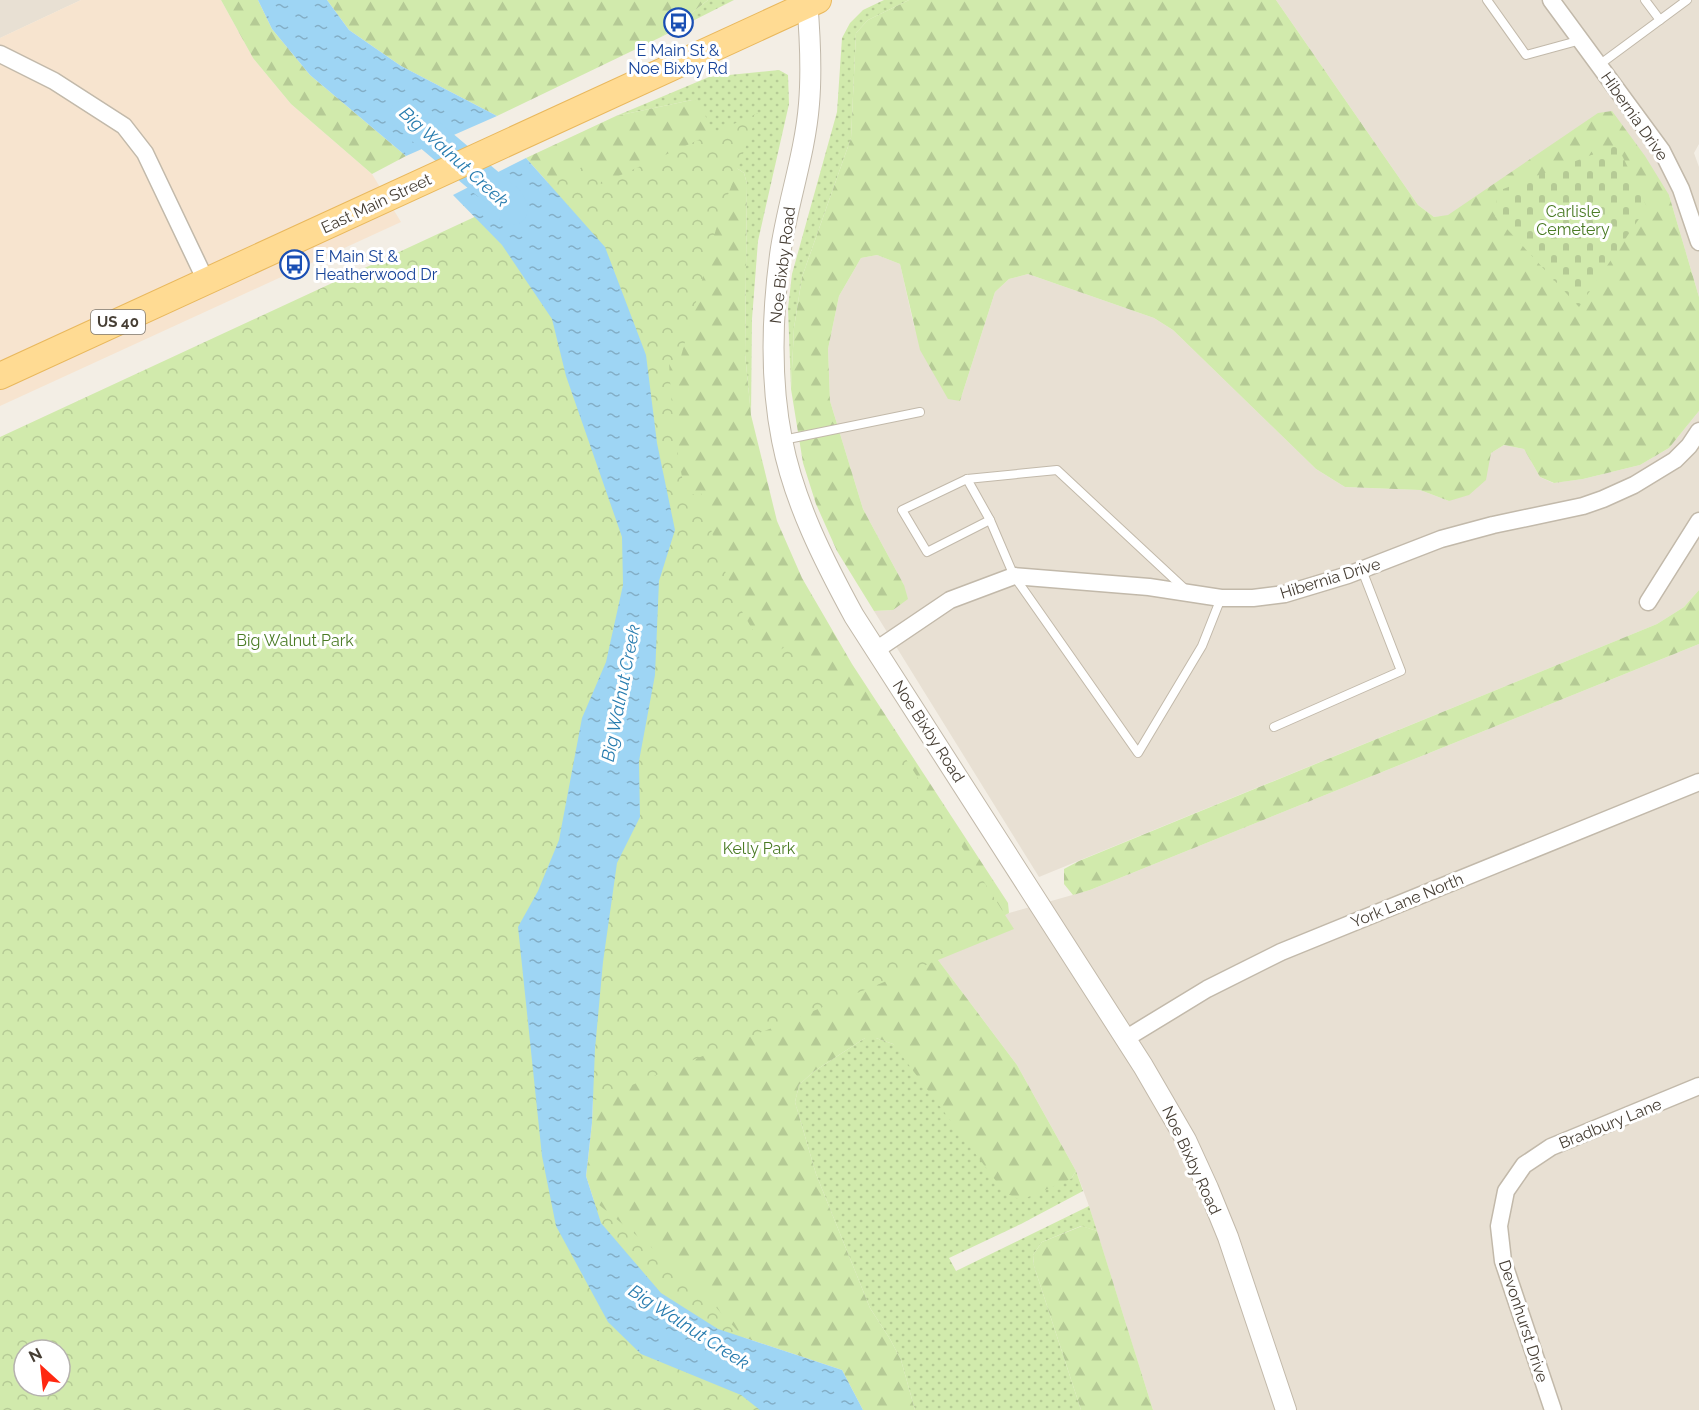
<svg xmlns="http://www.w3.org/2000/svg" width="1699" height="1410" font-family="Raleway,sans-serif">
  <defs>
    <pattern id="grass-dots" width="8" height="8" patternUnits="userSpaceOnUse" patternTransform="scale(1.5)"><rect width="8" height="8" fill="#d1eaac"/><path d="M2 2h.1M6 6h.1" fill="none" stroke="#b5ca95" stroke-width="1.8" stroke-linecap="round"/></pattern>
    <pattern id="forest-firs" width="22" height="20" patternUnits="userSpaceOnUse" patternTransform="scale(1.5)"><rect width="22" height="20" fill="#d1eaac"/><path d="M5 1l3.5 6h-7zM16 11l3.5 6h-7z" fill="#b5ca95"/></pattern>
    <pattern id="cemetery-stones" width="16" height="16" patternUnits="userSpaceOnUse" patternTransform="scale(1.5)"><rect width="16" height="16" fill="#d1eaac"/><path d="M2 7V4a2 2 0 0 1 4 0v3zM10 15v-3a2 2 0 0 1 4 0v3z" fill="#b5ca95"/></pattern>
    <pattern id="park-crowns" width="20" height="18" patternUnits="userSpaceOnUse" patternTransform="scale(1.5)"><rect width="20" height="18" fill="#d1eaac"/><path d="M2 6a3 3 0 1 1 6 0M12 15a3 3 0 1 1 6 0" fill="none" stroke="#b5ca95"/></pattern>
    <pattern id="water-ripples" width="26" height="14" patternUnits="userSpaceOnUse" patternTransform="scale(1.5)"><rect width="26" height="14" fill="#9ed5f4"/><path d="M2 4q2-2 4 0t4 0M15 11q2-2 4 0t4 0" fill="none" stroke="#83aec6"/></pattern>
  </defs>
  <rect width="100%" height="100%" fill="#f3eee5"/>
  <!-- residential -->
  <g fill="#e8e0d3">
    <path d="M0 0H81L0 38Z"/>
    <path d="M1276 0H1699V144L1694 153 1699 167V297L1669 195 1434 217 1418 205Z"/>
    <path d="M877 255 900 264 914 326 960 401 995 292 1009 279 1028 274 1154 318 1173 330 1316 469 1345 487 1420 490 1449 501 1491 453 1504 445 1524 449 1540 477 1553 483 1583 479 1640 465 1669 448 1699 411V590L1684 607 1657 624 1039 877 874 611 893 610 904 585 863 509 830 401 828 349 839 296 861 258Z"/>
    <path d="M1699 644V1410H1153L1089 1206 1076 1171 1017 1065 938 960 941 951 1009 913 1090 890Z"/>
  </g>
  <!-- commercial -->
  <path fill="#f7e4cf" d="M81 0H221L253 58 291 104 372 174 401 222 0 406V38Z"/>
  <!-- grass -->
  <g fill="url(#grass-dots)">
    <path d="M708 0H734L661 37Z"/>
    <path d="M884 0H909L868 20 856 33 851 138 802 277 794 328 791 389 788 308 792 274 837 112 842 38 850 23 863 10Z"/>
    <path d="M779 70 788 75 789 104 758 241 752 319 751 415 745 353 747 184 744 173 722 158 692 100 616 116 709 77Z"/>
    <path d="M865 1038H876L893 1044 1071 1179 1076 1171 1083 1191 1021 1224 949 1258 956 1271 1089 1206 1097 1231 1081 1226 1042 1242 1033 1255 1034 1266 1081 1410H915L901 1360 890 1339 870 1308 816 1174 795 1102 799 1085 813 1072Z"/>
  </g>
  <!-- forest -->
  <g fill="url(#forest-firs)">
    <path d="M221 0H258L272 29 310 75 406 156 372 174 291 104 253 58Z"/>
    <path d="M327 0H708L661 37 497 116 401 66 349 30Z"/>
    <path d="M909 0H1276L1418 205 1434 217 1448 215 1598 113 1612 111 1645 156 1669 195 1699 297V411L1669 448 1640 465 1583 479 1554 483 1540 477 1524 449 1504 445 1491 453 1486 480 1469 495 1449 501 1420 490 1345 487 1316 469 1173 330 1154 318 1028 274 1009 279 995 292 960 401 948 399 920 350 900 264 877 255 861 258 839 296 828 349 830 401 863 509 904 585 908 599 893 610 874 611 837 551 816 504 803 463 791 389 794 328 802 277 851 138 856 33 868 20Z"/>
    <path d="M692 100 700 102 722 158 744 173 747 184 745 353 751 415 777 521 802 578 852 664 1008 903 1009 913 941 951 938 960 1017 1065 1076 1171 1071 1179 1021 1200 1005 1193 893 1044 876 1038H865L813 1072 799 1085 795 1102 816 1174 870 1308 890 1339 901 1360 915 1410H863L842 1370 718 1329 601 1223 586 1176 592 1123 595 1049 605 247 526 158 616 116Z"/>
    <path d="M1699 590V644L1090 890 1073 895 1064 884V869L1079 861 1657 624 1684 607Z"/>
    <path d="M1082 1226 1097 1231 1153 1410H1081L1034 1266 1033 1255 1042 1242Z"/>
  </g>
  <!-- cemetery -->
  <path fill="url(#cemetery-stones)" d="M1617 145 1647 207 1579 307 1495 216 1498 191Z"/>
  <!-- park -->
  <path fill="url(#park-crowns)" fill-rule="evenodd" d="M758 113 718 222 680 360 669 361C671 407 676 451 686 496L701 493 717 551 739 606 768 657 785 647 890 734 1014 929 578 1107 577 1187 689 1278 803 1402 807 1410H0V437L591 163 601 184ZM24 1350H60V1386H24Z"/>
  <!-- water -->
  <g fill="url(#water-ripples)">
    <path d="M258 0H327L349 30 401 66 497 116 406 156 310 75 272 29Z"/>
    <path d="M526 158 605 247 646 355 657 443 675 530 659 581 655 675 639 761 640 817 617 863 603 962 595 1049 592 1123 586 1176 601 1223 661 1293 718 1329 842 1370 863 1410H760L741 1395 641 1354 608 1322 556 1226 542 1156 518 927 538 891 559 840 582 718 606 662 623 585 622 537 566 376 552 319 502 245 453 195Z"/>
  </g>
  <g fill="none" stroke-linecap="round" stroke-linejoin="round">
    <!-- river -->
    <path stroke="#9ed5f4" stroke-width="32" d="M406 115 508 201 512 209"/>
    <defs>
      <g id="service">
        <path d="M1487 0 1526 55 1581 40"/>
        <path d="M1645 0 1660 20"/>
        <path d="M1599 65 1687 0"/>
        <path d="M783 440 920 412"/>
        <path d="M967 479 990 520"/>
        <path d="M1186 590 1057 470 967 479 902 510 927 552 990 520 1014 576 1138 753 1202 646 1221 598"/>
        <path d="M1274 727 1401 671 1362 570"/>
      </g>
      <g id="minor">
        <path d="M1551 0 1662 151 1681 189 1699 242"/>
        <path d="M0 54 54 81 124 126 145 153 206 281"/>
        <path d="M1648 602 1699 521"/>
        <path d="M876 650 950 600 1014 576 1149 587 1221 598H1253L1285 594 1348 575 1441 539 1493 525 1583 506 1603 499 1634 485 1675 460 1689 446 1699 431"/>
        <path d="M1125 1039 1207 989 1281 952 1699 782"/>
        <path d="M1553 1410 1503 1261 1499 1226 1506 1191 1524 1165 1551 1147 1699 1086"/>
      </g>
      <path id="tertiary" d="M807 0C810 35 812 69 809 104 805 155 787 204 780 255 772 316 770 380 782 440 794 502 824 561 854 616L1143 1066 1186 1140 1208 1188 1228 1237 1286 1410"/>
      <path id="primary" d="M0 376 818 0"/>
    </defs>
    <!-- service casing -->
    <use href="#service" stroke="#c2b9aa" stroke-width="10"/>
    <!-- minor casing -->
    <use href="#minor" stroke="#c2b9aa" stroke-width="19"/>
    <!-- tertiary casing -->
    <use href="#tertiary" stroke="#c2b9aa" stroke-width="22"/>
    <!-- primary casing -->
    <use href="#primary" stroke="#e9b85d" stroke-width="28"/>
    <!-- service -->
    <use href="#service" stroke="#fff" stroke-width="8"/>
    <!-- minor -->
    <use href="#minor" stroke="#fff" stroke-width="16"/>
    <!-- tertiary -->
    <use href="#tertiary" stroke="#fff" stroke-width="20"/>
    <!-- primary -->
    <use href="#primary" stroke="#ffdb93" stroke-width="26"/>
  </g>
  <!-- icons -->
  <defs>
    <symbol id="bus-ring" viewBox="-11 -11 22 22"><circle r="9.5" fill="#fff" stroke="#1a4fb4" stroke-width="1.5"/><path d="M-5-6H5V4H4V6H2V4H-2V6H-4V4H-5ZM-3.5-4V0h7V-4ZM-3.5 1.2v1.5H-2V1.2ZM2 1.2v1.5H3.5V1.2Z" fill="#1a4fb4"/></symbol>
  </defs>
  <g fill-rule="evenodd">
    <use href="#bus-ring" x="662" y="6" width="33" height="33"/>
    <use href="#bus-ring" x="278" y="248" width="33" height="33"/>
  </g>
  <g text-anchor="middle" stroke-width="6" stroke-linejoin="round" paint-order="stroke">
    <!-- shield labels -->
    <rect fill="#fff" stroke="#7e7871" stroke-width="1.5" x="91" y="310" width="54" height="24" rx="4.5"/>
    <g font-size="15" font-weight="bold" fill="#463e34">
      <text x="118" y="327">US 40</text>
    </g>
    <!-- transit labels -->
    <g font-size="16" fill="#164399" stroke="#fff">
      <text x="678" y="56">E Main St &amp;<tspan x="678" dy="18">Noe Bixby Rd</tspan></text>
      <text x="315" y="262" text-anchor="start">E Main St &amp;<tspan x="315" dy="18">Heatherwood Dr</tspan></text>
    </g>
    <!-- street labels -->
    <g font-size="16" fill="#463e34" stroke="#fff">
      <text transform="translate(1635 116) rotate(55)" y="6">Hibernia Drive</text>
      <text transform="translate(376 203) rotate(-25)" y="6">East Main Street</text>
      <text transform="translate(782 265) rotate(-83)" y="6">Noe Bixby Road</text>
      <text transform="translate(1330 578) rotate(-17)" y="6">Hibernia Drive</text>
      <text transform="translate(929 731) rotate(57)" y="6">Noe Bixby Road</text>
      <text transform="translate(1407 900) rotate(-22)" y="6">York Lane North</text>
      <text transform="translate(1610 1123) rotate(-22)" y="6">Bradbury Lane</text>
      <text transform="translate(1192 1160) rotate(65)" y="6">Noe Bixby Road</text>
      <text transform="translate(1524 1321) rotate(72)" y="6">Devonhurst Drive</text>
    </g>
    <!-- park labels -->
    <g font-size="16" fill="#4a7b25" stroke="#fff">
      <text x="1573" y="217">Carlisle<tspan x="1573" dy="18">Cemetery</tspan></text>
      <text x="295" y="646">Big Walnut Park</text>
      <text x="759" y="854">Kelly Park</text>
    </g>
    <!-- water labels -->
    <g font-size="18" font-style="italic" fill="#277caf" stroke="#fff">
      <text transform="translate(454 157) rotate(42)" y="6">Big Walnut Creek</text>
      <text transform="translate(621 693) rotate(-79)" y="6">Big Walnut Creek</text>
      <text transform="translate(689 1327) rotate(33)" y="6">Big Walnut Creek</text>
    </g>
  </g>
  <!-- north arrow -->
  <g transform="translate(42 1368) rotate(333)"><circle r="28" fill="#ffffff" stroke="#b5b2ae" stroke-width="1.5"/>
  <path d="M0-4.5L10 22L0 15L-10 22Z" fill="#ff2811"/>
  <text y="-9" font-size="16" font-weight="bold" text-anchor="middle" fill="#463e34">N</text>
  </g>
</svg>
